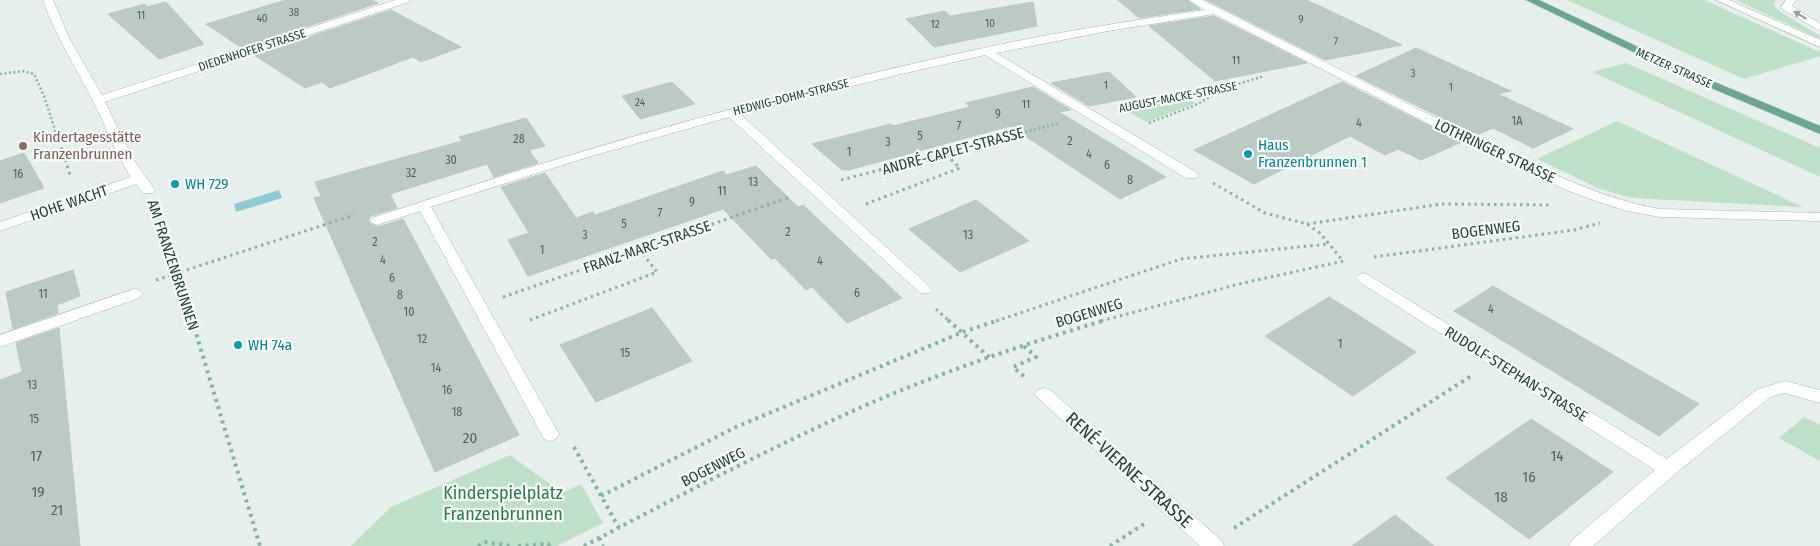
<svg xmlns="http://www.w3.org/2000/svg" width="1820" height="546" font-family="'Fira Sans Condensed',sans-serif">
  <rect width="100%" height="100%" fill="#e6efeb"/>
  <!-- green -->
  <g fill="#bfe0c8">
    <path d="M1567 0H1704L1820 52V56L1744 79Z"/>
    <path d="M1736 0H1776L1773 5 1781 12 1820 36V39Z"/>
    <path d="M1626 63 1820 148V177L1592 72Z"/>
    <path d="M1187 98 1195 103 1147 122 1125 110Z"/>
    <path d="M1617 121 1803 207 1632 198 1600 189 1537 159Z"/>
    <path d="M1804 417 1820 425V461L1779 438Z"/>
    <path d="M510 455 562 493 581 484 603 523 557 546H351L391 507Z"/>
  </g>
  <!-- water -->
  <path fill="#8ec9d4" d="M279 190 282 198 236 212 234 204Z"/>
  <!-- building -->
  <g fill="#bbcac4" stroke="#b8c9c2">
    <path d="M286 0H372L378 3 242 48 206 24Z"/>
    <path d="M1118 0H1187L1200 9 1139 18Z"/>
    <path d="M1206 0H1307L1402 45 1325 60Z"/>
    <path d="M166 2 204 44 159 59 108 14 145 4 147 7Z"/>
    <path d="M1033 2 1037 26 934 47 906 19 945 11 950 16Z"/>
    <path d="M391 10 461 47 421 62 413 57 330 88 322 82 305 88 254 55Z"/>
    <path d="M1214 16 1307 63 1215 81 1149 26Z"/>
    <path d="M1416 48 1511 91 1498 94 1573 129 1533 148 1493 128 1477 135 1356 76Z"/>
    <path d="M1109 72 1136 97 1089 106 1051 83Z"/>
    <path d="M672 82 695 104 640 119 622 96Z"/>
    <path d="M1342 82 1462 142 1421 160 1398 149 1385 155 1350 136 1254 184 1194 150Z"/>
    <path d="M1033 87 1071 110 1059 112 1166 177 1120 199 1010 126 849 170H842L812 144 891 124 893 126 970 107 966 103Z"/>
    <path d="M526 118 545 146 529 150 538 163 494 177 487 164 390 194 397 208 371 216 368 220 369 223 378 227 403 219 519 435 435 472 314 198 321 196 315 182 462 141 459 137Z"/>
    <path d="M24 153 44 188 0 203V161Z"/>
    <path d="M756 166 798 207 803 205 902 298 847 323 812 287 806 290 775 258 771 259 723 209 528 276 508 240 529 233 501 187 545 173 576 218 593 212 595 215 723 171 727 175Z"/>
    <path d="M976 200 1029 241 960 272 909 229Z"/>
    <path d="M73 270 80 296 57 305 58 313 13 329 6 292Z"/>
    <path d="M1493 286 1529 307 1699 404 1659 436 1454 311Z"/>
    <path d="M1329 297 1355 313 1416 352 1353 396 1265 336Z"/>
    <path d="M652 308 692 361 596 402 560 345Z"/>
    <path d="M59 328 80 546H0V380L22 372 16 343Z"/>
    <path d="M1531 419 1613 472 1529 539 1446 478Z"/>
    <path d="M1395 515 1434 546H1352Z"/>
  </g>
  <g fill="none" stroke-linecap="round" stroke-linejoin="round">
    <defs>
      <path id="service" d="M1716 0H1729L1820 40V47Z"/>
      <g id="minor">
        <path d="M43 0H53L69 38 102 95 395 0H410L409 2 105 102 133 159 155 190 153 193H143L136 184 0 231V222L131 177C115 153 106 126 93 101 76 67 55 36 43 0Z"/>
        <path d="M1189 0H1202C1296 47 1389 96 1484 141 1541 168 1597 198 1660 209L1820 213V221L1660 217 1627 211 1599 202 1566 190 1447 133 1214 14 1108 31 996 53 1196 172 1198 175 1196 178H1186L985 55 897 75 740 114 930 287 933 290 930 293H920L729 117 588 157 431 207 559 434 556 439 550 441 544 439 420 211 377 225 370 221 372 218C573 151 777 92 984 48 1056 32 1131 21 1205 10Z"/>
        <path d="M1786 0H1796L1792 6 1820 24V31L1782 9 1781 7Z"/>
        <path d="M1363 273 1368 275 1667 459 1758 389 1785 381 1820 390V403L1785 393 1770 397 1675 474 1593 546H1569L1572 540 1655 470 1358 281 1355 278 1358 275Z"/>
        <path d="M134 289 139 290 142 294 139 298 0 347V335Z"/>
        <path d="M1044 388 1050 390 1221 540 1224 546H1200L1038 398 1035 394 1038 390Z"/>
      </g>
      <path id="primary" d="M1526 0H1539L1693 73 1820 126V134L1685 77Z"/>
    </defs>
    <!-- service casing -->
    <use href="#service" stroke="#a8b8b2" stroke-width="1"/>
    <!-- minor casing -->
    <use href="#minor" stroke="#a8b8b2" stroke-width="1"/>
    <!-- primary casing -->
    <use href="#primary" stroke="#c2cac8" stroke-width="1"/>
    <!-- path-far2 -->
    <g stroke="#86b3a5" stroke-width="2.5" stroke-dasharray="2 2.5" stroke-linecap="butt">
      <path d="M0 74 23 71 34 74 44 96 59 142"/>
      <path d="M1124 107 1225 88 1264 76"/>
      <path d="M1149 123 1198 104 1221 90"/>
      <path d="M986 142 1060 123"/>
    </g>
    <!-- path-far1 -->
    <g stroke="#86b3a5" stroke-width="3" stroke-dasharray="2.5 4" stroke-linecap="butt">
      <path d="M59 141 71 178"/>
      <path d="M841 180 991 141"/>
      <path d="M1213 183 1265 213 1307 224 1320 233 1343 261"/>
      <path d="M866 204 960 168 944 153"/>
      <path d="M156 210 171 250 192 321"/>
      <path d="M1307 224 1442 204 1552 205"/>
      <path d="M1374 257 1574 230 1600 223"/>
      <path d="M156 280 354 215"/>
      <path d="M503 297 790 197"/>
      <path d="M936 309 949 321"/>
      <path d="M530 320 657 272 639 249"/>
      <path d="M996 321 1181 259 1328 244"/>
      <path d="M1101 321 1243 283 1344 261"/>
    </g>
    <!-- path -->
    <g stroke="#86b3a5" stroke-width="4" stroke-dasharray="3 4.5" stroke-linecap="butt">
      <path d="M192 320 260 546"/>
      <path d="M948 320 990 358"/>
      <path d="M1024 346 1036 357 1013 367 1026 378"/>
      <path d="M574 447 619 528"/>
      <path d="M601 496 736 427 963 332 999 320"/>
      <path d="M1234 528 1471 376"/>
      <path d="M599 538 603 546"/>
      <path d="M478 546 485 542 512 546"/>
      <path d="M518 546 548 544 550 546"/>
      <path d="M584 546C679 496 775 445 873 402 948 370 1027 343 1106 320"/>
      <path d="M1110 546 1147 522"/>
    </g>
    <!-- service -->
    <use href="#service" fill="#fff" fill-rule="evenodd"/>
    <!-- minor -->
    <use href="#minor" fill="#fff" fill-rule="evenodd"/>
    <!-- primary -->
    <use href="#primary" fill="#6aa596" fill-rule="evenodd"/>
  </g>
  <!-- one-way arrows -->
  <defs><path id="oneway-solid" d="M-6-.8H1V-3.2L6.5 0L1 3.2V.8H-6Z" transform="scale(1.25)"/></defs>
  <use fill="#92a09c" href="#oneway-solid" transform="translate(1800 15) rotate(-149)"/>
  <!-- markers -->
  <circle fill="#8d6e63" stroke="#f7fbf9" stroke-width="2" cx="23" cy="146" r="5"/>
  <g fill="#0f9aa8" stroke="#f7fbf9" stroke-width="2">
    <circle cx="1248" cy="154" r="5"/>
    <circle cx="175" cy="184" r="5"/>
    <circle cx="238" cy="345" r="5"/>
  </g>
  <g text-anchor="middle" stroke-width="4.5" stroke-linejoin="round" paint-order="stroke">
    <!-- far-number labels -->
    <g font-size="11" fill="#4a645c">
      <text x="294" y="16">38</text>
      <text x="141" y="19">11</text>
      <text x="262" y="22">40</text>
      <text x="1301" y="23">9</text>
      <text x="990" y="27">10</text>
      <text x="935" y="28">12</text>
      <text x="1336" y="45">7</text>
      <text x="1236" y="64">11</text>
      <text x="1413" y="77">3</text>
      <text x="1106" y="89">1</text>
      <text x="1451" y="91">1</text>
      <text x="640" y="106">24</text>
      <text x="1026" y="108">11</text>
    </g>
    <!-- far-street labels -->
    <g font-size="12" fill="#24423a" stroke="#f7fbf9">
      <text transform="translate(252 50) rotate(-18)" y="4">DIEDENHOFER STRASSE</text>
      <text transform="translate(1674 68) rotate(24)" y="4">METZER STRASSE</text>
      <text transform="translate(791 97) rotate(-14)" y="4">HEDWIG-DOHM-STRASSE</text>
      <text transform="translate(1178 97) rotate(-11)" y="4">AUGUST-MACKE-STRASSE</text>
    </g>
    <!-- number labels -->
    <g font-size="12" fill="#4a645c">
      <text x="998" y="118">9</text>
      <text x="1517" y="125">1A</text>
      <text x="1359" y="127">4</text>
      <text x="959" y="130">7</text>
      <text x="920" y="140">5</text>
      <text x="519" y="143">28</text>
      <text x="1070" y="145">2</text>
      <text x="888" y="146">3</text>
      <text x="849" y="156">1</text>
      <text x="1089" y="158">4</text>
      <text x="451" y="164">30</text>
      <text x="1107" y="169">6</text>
      <text x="411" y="177">32</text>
      <text x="18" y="178">16</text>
      <text x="1130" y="184">8</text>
      <text x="753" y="186">13</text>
      <text x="722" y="195">11</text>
      <text x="692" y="206">9</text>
      <text x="660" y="217">7</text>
      <text x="624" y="228">5</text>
      <text x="788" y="236">2</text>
      <text x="585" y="239">3</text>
      <text x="968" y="239">13</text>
      <text x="375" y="246">2</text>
      <text x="542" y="254">1</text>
      <text x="383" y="264">4</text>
      <text x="820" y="265">4</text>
      <text x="392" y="282">6</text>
      <text x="857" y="297">6</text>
      <text x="43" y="298">11</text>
      <text x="400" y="299">8</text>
      <text x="1491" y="313">4</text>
      <text x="409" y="316">10</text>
      <text x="422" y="343">12</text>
      <text x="1340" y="348">1</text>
      <text x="625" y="357">15</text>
      <text x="436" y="372">14</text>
      <text x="32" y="389">13</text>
      <text x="447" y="394">16</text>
      <text x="457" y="416">18</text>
      <text x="34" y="423">15</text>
    </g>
    <!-- education labels -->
    <g font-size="15" fill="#785e54" stroke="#f7fbf9" text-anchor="start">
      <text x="33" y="142">Kindertagesstätte<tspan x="33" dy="17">Franzenbrunnen</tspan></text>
    </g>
    <!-- culture labels -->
    <g font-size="15" fill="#0d838f" stroke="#f7fbf9" text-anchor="start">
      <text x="1258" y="150">Haus<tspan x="1258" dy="17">Franzenbrunnen 1</tspan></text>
      <text x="185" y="189">WH 729</text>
      <text x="248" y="350">WH 74a</text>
    </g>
    <!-- street labels -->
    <g font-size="15" fill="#24423a" stroke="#f7fbf9">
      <text transform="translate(953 151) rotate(-15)" y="5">ANDRÉ-CAPLET-STRASSE</text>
      <text transform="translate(1495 151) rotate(25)" y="5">LOTHRINGER STRASSE</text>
      <text transform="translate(69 203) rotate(-19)" y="5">HOHE WACHT</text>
      <text transform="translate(1486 230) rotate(-7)" y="5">BOGENWEG</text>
      <text transform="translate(647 247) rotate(-19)" y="5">FRANZ-MARC-STRASSE</text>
      <text transform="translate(173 265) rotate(72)" y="5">AM FRANZENBRUNNEN</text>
      <text transform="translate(1089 313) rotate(-17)" y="5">BOGENWEG</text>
      <text transform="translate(1516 374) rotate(32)" y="5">RUDOLF-STEPHAN-STRASSE</text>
      <text transform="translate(713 467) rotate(-27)" y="5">BOGENWEG</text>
    </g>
    <!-- near-number labels -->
    <g font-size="15" fill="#4a645c">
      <text x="470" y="443">20</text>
      <text x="36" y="461">17</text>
      <text x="1557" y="461">14</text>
      <text x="1529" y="482">16</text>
      <text x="38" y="497">19</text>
      <text x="1501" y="502">18</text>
      <text x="57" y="515">21</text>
    </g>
    <!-- near-street labels -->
    <g font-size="18" fill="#24423a" stroke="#f7fbf9">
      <text transform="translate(1129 470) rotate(42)" y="6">RENÉ-VIERNE-STRASSE</text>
    </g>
    <!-- near-park labels -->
    <g font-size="18" fill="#2d7a4b" stroke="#f7fbf9">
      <text x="503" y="499">Kinderspielplatz<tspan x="503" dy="21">Franzenbrunnen</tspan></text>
    </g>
  </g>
</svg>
